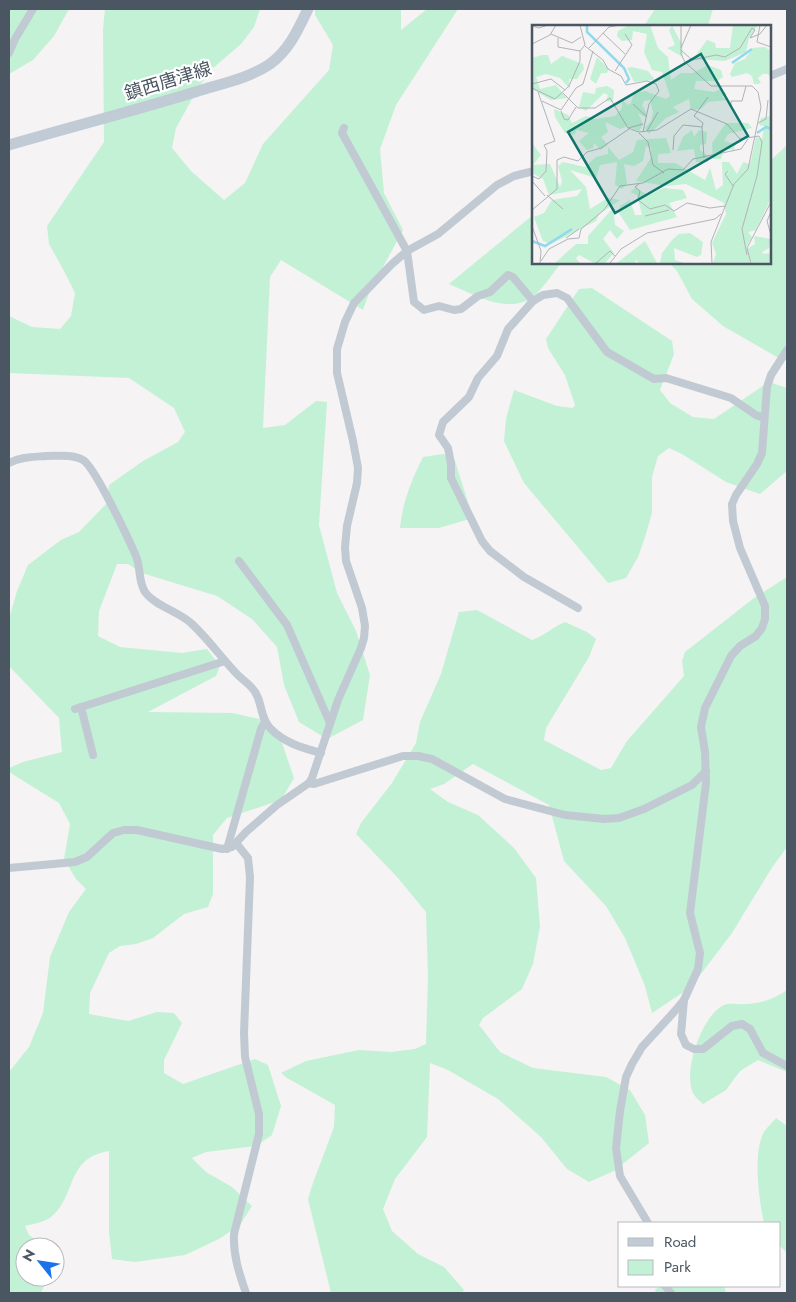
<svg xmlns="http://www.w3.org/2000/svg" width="796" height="1302" font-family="Jost,'Noto Sans JP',sans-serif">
  <rect width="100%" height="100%" fill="#f5f3f3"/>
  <!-- green -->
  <g fill="#c3f1d5">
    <path d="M9 9H69L54 36 33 60 9 74Z"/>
    <path d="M105 9H260L254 27 241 44 212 69 198 88 176 128 172 148 191 171 224 200 245 183 263 144 329 70 333 45 315 15V9H401V30L427 9H458L396 105 380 149 384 193 403 230 369 293 363 310 281 260 270 277 263 428 285 425 316 401 327 402 319 525 337 593 356 631 370 675 363 720 327 739 299 722 284 685 277 647 252 619 217 596 142 573 128 564H117L99 611 98 636 120 647 182 653 207 649 220 666 216 676 148 712 232 713 264 720 281 740 294 778 281 800 227 818 213 835V894L208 907 184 914 153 938 136 944 120 946 109 953 90 993 89 1014 128 1021 157 1012 174 1013 182 1023 164 1060V1073L183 1084 255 1059 268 1065 281 1106 272 1135 256 1146 206 1152 192 1158 206 1172 232 1187 252 1206 240 1225 219 1239 185 1255 135 1262 112 1259 109 1232V1151C65 1158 77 1196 51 1217 45 1222 33 1224 25 1226L29 1235 44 1247H25V1277H48L41 1293H9V1072L29 1047 43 1013 50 957 69 912 86 889 76 879 64 859 70 824 59 803 9 772V768L23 762 62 752 59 718 9 666V619L17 591 28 565 61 540 79 532 107 503 109 485 143 461 178 442 185 432 174 408 129 378 9 373V316L32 327 60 329 71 316 75 293 63 269 49 244 47 226 104 142 103 29Z"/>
    <path d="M655 9H713L708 26H644Z"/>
    <path d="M787 145V357H777L723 326 692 299 677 271 669 263 770 262V161Z"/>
    <path d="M533 215 534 262 561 263C553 273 544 287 534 296 509 316 473 294 449 284Z"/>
    <path d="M592 288 672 341 674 354 660 390 670 403 693 417 714 419 769 382 787 388V471L760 494 726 482 682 454 669 448 658 456 652 477V513L645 537 638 557 626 578 608 583 524 483 504 441 506 419 514 390 557 406 573 408 575 405 565 375 548 348 546 339 579 289Z"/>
    <path d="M443 454 454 458 473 518 439 528H400C403 501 411 481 423 457Z"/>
    <path d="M787 577V847L771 869 732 933 691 987 652 1013 645 986 625 938 606 906 564 861 549 805 473 764 444 784 430 789 448 802 478 815 514 848 536 878 540 927 533 964 522 989 483 1018 479 1025 500 1052 533 1068 606 1077 630 1090 645 1115 649 1143 614 1171 589 1182 567 1169 541 1137 498 1099 448 1070 430 1063 427 1137 395 1179 383 1209 392 1231 418 1254 444 1267 464 1290 462 1293H331L308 1199 313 1183 334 1127 335 1105 287 1078 281 1073 306 1061 359 1050 391 1052 415 1049 426 1044 428 977 426 912 398 878 356 834 361 823 392 783 416 743 420 722 441 674 459 612 477 610 532 640C544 636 553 627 565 622L587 632 596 639 589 657 546 728 544 740 601 770 611 768 627 741 684 676 682 661 685 652 754 598Z"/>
    <path d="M787 990V1072L758 1060 740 1071 726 1090 703 1104C700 1101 695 1097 693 1093 683 1072 701 1018 722 1006 729 1002 736 1005 744 1004 759 1004 775 999 787 990Z"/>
    <path d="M776 1118 787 1126V1253L780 1246V1223H764C759 1200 753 1155 763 1134 766 1128 772 1123 776 1118Z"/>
    <path d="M660 1286H724L726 1293H656L655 1290Z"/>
  </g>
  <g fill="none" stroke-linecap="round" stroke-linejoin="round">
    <!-- minor -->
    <g stroke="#c1cad2" stroke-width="8">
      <path d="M9 53 15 39 33 9"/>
      <path d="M770 76 787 69"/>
      <path d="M344 128 342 133 407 251 414 302 424 310 439 306 454 310 461 309 478 296 490 292 508 275 513 277 533 301"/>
      <path d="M9 463C20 457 33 457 46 456 57 456 72 454 83 460 95 467 129 540 136 556 141 568 138 581 145 592 155 606 180 612 192 624 208 639 221 657 235 672 240 678 247 682 252 688 263 699 259 717 270 728 284 743 303 748 321 753"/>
      <path d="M239 561 287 625 330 723"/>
      <path d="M578 608 524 577 490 551 482 541 451 478V464L448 448 439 435 443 422 469 397 478 378 497 356 508 329 533 301 543 295 557 293 567 298 607 352 654 379 666 378 731 398 756 415 764 418"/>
      <path d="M81 707 93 755"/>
      <path d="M75 709 225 661"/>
      <path d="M309 783 314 784 403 756H418L432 759 505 799 565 815 604 819 619 818 644 809 692 785 706 771"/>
      <path d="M236 843 248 858 250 877 244 1033 245 1057 259 1114V1134L234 1234C233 1255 239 1273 246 1293"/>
      <path d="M227 849 261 729 265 722"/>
      <path d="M9 868 75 862 87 857 113 833 124 830H137L222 849 232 847 246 832 277 805 309 783 312 778 338 700 361 648 364 638 365 626 362 608 346 561 345 547 347 526 357 483 358 468 353 441 337 373V349L345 322 354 303 392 264 407 251 438 234 497 185 514 176 534 171"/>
      <path d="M684 1000 681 1034 686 1045 694 1049H703L732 1026 742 1024 750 1029 763 1053 787 1066"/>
      <path d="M648 1223 620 1176 616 1148 620 1111 626 1077 632 1064 642 1047 674 1012 684 1000 698 969 700 953 690 913 706 783 705 752 701 727 705 708 731 656 740 646 756 636 762 628 765 619V606L740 548 733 521 732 504 736 495 757 464 762 453 767 387 771 375 787 350"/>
      <path d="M665 1286 671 1293"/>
    </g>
    <!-- secondary -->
    <path stroke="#c1cbd6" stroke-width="11" d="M9 145C71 127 133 111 195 92 219 84 248 79 270 64 289 50 298 30 308 9"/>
  </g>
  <g text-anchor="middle" stroke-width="4.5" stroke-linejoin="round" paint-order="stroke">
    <!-- street labels -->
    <g font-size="18" fill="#4a5661" stroke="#fff">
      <text transform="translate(168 81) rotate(-17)" y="6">鎮西唐津線</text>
    </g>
  </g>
  <!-- overview -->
  <g transform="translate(532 25)">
    <rect width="239" height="239" fill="#f5f3f3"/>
    <path d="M97 0H118L126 23 136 32 139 55 149 48H161L176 40 189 45 191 52 185 56H164L162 64 182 67 192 62 189 64 195 69 190 72 196 75 176 77 169 84 159 85 157 74 141 82 147 87 134 93 117 109 113 103 119 96 121 87 118 75 112 76 110 80 115 89 113 92 106 88 111 99 107 106 96 101 88 104 73 97 76 107 69 112 76 120 69 125 62 118 61 123 55 125 47 116 57 108 45 105 42 110 33 108 23 92 22 84 36 90 40 98 54 91 63 94 83 91 90 83V75L96 80 99 78 102 68 113 66 134 74 138 71 130 47 120 45 112 27 115 9 101 6 100 15 90 16 85 11 86 6ZM201 0H226L217 13 214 27 193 36 161 34 175 15 183 18 184 23H198ZM140 1 150 19 151 32 135 23 143 20 137 5ZM233 22 239 26V54L236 49H231L226 53 229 58 226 59H222L220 51 215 48 200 52 198 49 203 38 213 34 221 23ZM10 30H16L19 39 30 31 51 39 52 44 45 54H37L38 64 28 53 14 49 4 52 8 64 24 60 35 73 19 75 0 64V33ZM65 32 77 44 75 48H69L64 59 58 54ZM100 42 116 46 123 55 102 57 95 43ZM75 61 82 65 81 77 74 76 76 70 72 68 54 86 47 82 51 67 63 69 64 63ZM239 91V173L224 205 216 207 220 212 214 222 219 238H181L184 229 180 218 194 189 192 178 154 159 134 161 104 156 119 133V123L114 121 111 136 102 141 92 139 95 159 90 164 83 160 85 137 68 140 64 153 38 145 54 162 58 184 76 173 88 175 67 189 64 196 19 219 11 216 2 192 12 188 20 175 45 171 50 164 17 170 11 154 0 148V118L9 130 1 140 18 139 28 162 30 156 26 141 31 137 53 142 64 132 76 129V122L87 135 101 127 105 115 134 113 139 128 126 129V138H143L173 155 178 143 184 165 191 160 190 137H197L205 149 211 137 218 139 224 112 230 114 231 109 232 101 227 100 229 93ZM194 98H216L220 103 196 109 192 116 203 119 202 125 192 124 189 134H181L180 118ZM160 105 162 112 167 105 175 107 174 119 168 120V125L176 131V137H164L162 124 145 126 151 112ZM103 163 116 170 132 163 151 165 155 173 137 178 145 192 98 205 87 188 88 181 98 175 103 190H110L105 170 98 167ZM81 183 83 200 92 206 85 214 78 205 71 214 82 228 73 238H62L47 230 44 233 48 238H23L44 219H56V211ZM158 208 171 217 169 230 165 232 142 223 143 235 152 238H128L130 228 141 214 147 209ZM222 211 239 214 237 223 230 227 231 229 239 228V238H220L215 224 223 219ZM113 216 125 238H107L104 235 103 238H85Z" fill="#c3f1d5"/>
    <path fill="none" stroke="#90daee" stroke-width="2.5" d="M55 0V7L92 43 97 54 94 58M200 38 220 24M225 108 234 102 239 104M0 216 13 221 40 204"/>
    <path fill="none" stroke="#b1b4b9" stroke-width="1" d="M149 0V29L153 37 179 61H220L226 67 229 82 216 144 202 159 179 217 180 238M228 0 225 17 239 22M0 1 7 3 16 0M71 8 93 29M19 9 40 18 49 12M26 13V22L48 26M0 19 18 10 24 0M53 21 71 35 76 44 89 51 94 60 115 56 124 59 127 66 117 79 111 107M57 23 77 2 88 0M149 23 159 0M149 25 160 35 184 30 193 32 208 23 220 3 223 5 218 13 228 9 235 0M83 46 100 20 93 9M0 59 19 54 33 65M0 63 23 74 37 61 48 36V26L53 20 48 0M31 68 46 83H63L78 73 96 103 107 107 125 105 159 84 195 99 208 114 227 111 230 117 225 151 210 204 215 230M10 76 29 85 44 63 51 59 61 26M101 79 115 92M199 80V76H210L214 61M29 86 32 94 36 95 44 82M226 98 234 94 236 75M170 102 171 98 162 91 176 72M96 103 111 99M115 106 126 87M107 108 116 117 121 140 132 148M141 125 142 111 151 100 170 102 172 133M196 146 193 149 201 161M0 151 7 154 14 146 15 126 12 120 23 116 6 67M0 156 13 171M107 159 103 162 108 166 106 175 118 184 133 180 142 186 155 178 178 183 193 181M15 170 31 184M0 185 25 164V135L32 132 46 136 55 127 69 123 97 104M239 187 235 196 239 210M113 191 137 185M0 201 9 226 8 238M34 213 47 204M9 236 17 224 36 214 47 213 49 204 72 185 88 161 111 158 136 144 151 145 161 134 209 124 216 114M64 238 78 226 83 231M78 238 89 224 115 208 183 194 189 189M219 238 215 223 239 177"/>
    <path fill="#0f766e" fill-opacity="0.15" stroke="#0f766e" stroke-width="2.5" d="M169 29 216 111 83 188 36 107Z"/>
    <rect width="239" height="239" fill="none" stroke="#4a5661" stroke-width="2.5"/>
  </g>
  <!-- border -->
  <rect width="796" height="1302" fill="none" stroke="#4a5661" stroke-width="20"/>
  <!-- legend -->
  <rect x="618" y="1222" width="162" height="65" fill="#ffffff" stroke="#b7bbc0"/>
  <rect x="628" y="1238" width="25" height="8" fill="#c1cbd6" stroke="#b7bbc0"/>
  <text x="664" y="1247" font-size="15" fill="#4a5661">Road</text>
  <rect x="628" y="1260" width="25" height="15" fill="#c3f1d5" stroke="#b7bbc0"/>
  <text x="664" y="1272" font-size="15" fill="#4a5661">Park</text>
  <!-- north arrow -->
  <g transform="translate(40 1262) rotate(300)"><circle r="24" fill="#ffffff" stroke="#b7bbc0"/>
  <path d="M0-4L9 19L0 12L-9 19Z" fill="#1a73e8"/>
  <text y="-8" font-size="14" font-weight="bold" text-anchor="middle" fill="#4a5661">N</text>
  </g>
</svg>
